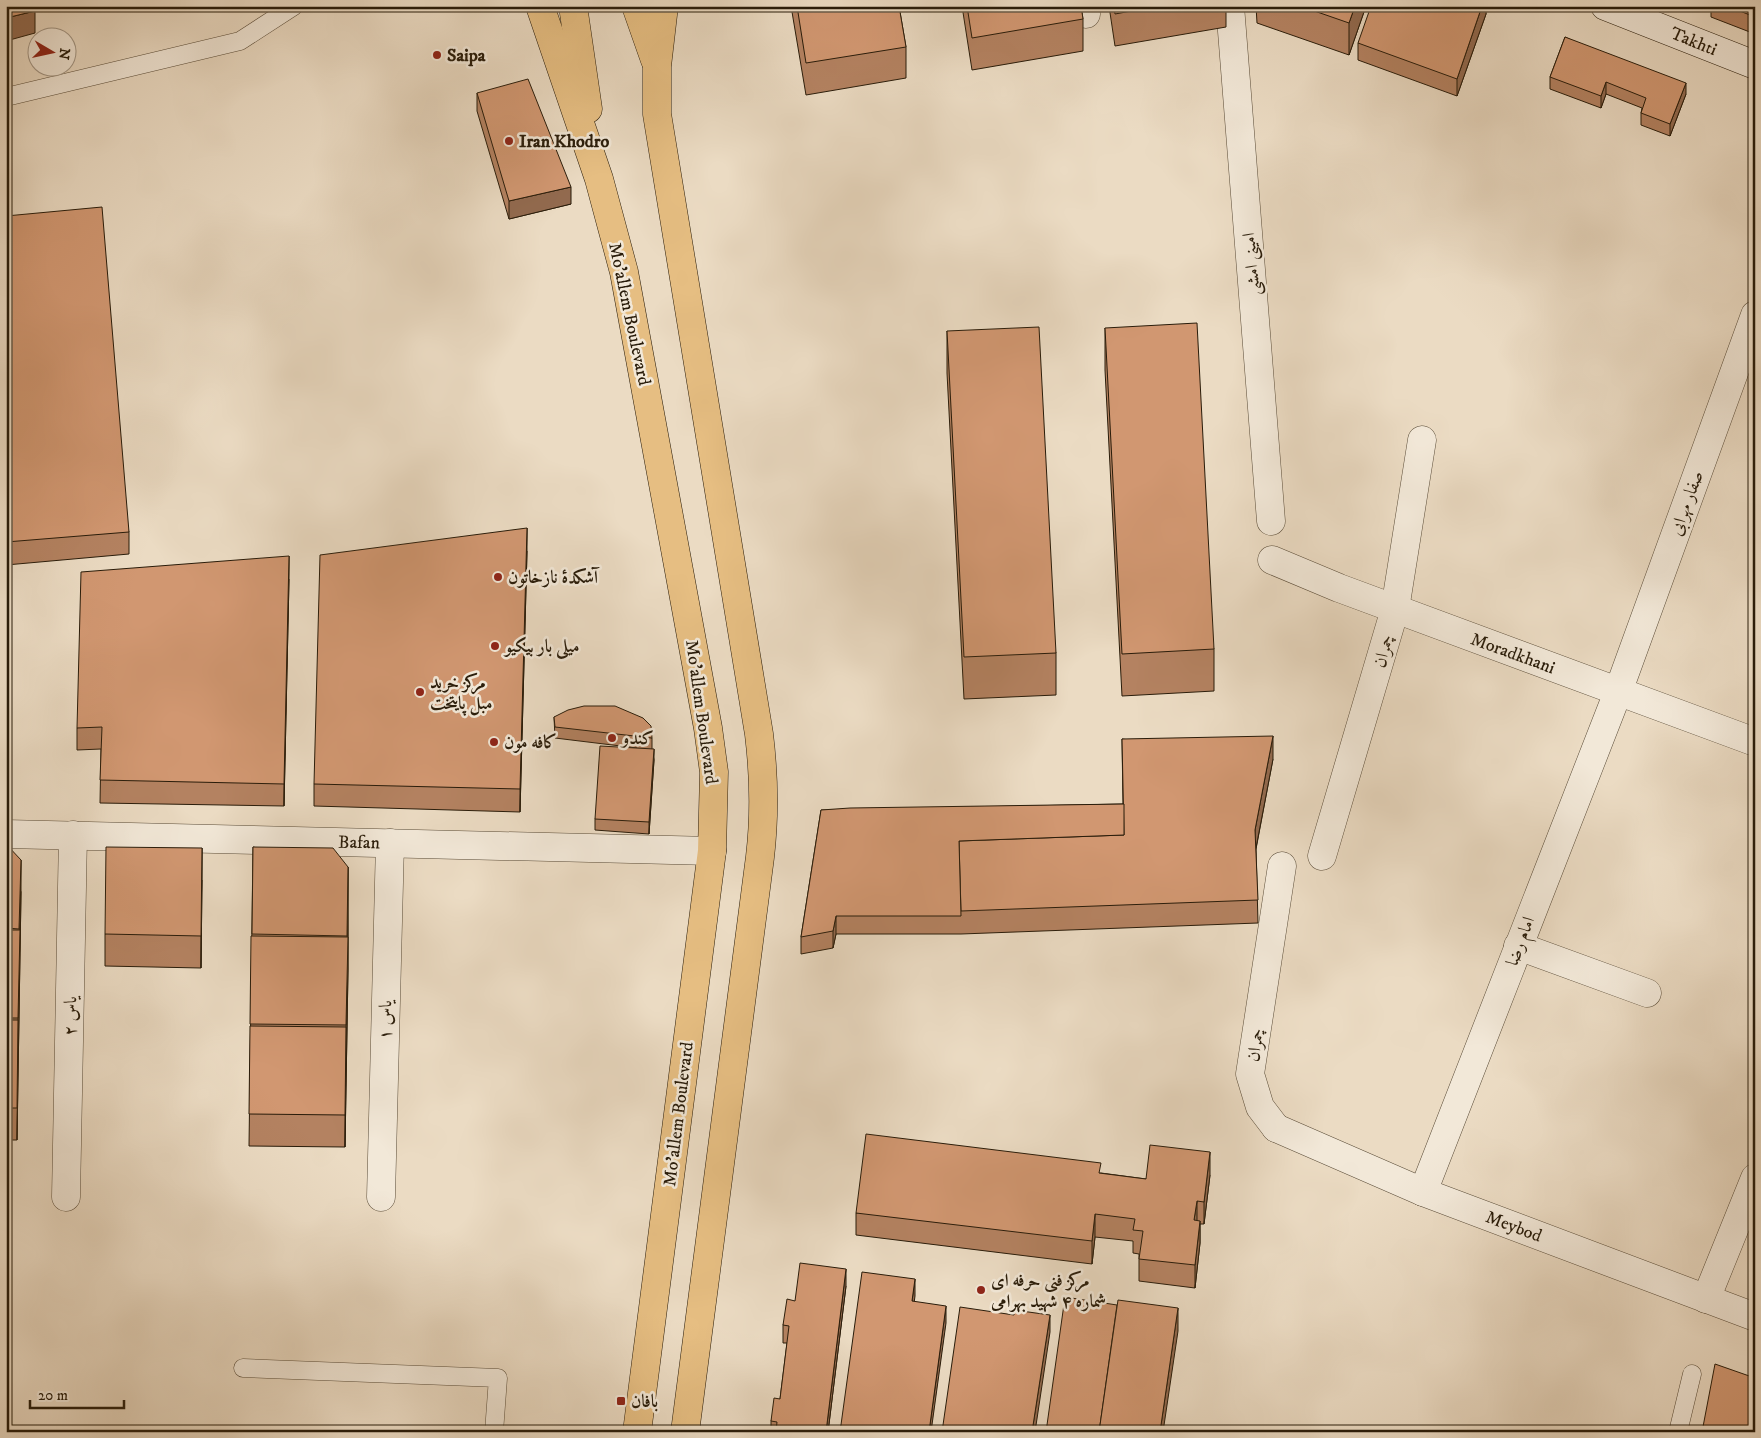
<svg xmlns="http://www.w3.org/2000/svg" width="1761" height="1438" font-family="'IM FELL DW Pica',Amiri,serif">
  <rect width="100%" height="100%" fill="#ebdbc3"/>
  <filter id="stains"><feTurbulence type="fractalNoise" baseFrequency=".004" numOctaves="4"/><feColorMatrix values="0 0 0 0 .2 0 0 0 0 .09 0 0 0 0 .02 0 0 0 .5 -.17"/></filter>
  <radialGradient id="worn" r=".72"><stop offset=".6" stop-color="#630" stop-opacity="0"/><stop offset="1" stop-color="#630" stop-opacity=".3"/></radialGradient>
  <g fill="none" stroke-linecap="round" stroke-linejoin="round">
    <defs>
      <g id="service">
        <path d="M6 97 240 41 294 6"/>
        <path d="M243 1368 498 1378 494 1432"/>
        <path d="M1678 1432 1692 1374"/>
      </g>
      <g id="minor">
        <path d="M1084 6 1086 14"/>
        <path d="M1230 6 1271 521"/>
        <path d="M6 834 712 851"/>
        <path d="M1322 856 1395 609 1422 440"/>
        <path d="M1518 946 1647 993"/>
        <path d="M1276 1128 1260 1107 1250 1074 1282 866"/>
        <path d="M1423 1192 1618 692 1755 315"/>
        <path d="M66 1197 73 835"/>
        <path d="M381 1197 390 843"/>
        <path d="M1706 1299 1755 1178"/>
      </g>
      <g id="tertiary">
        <path d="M1272 560 1339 588 1755 742"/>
        <path d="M1276 1128 1423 1192 1755 1317"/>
      </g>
      <path id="secondary" d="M1605 6 1755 65"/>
      <g id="primary">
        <path d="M540 6 599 179 624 272 708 728 714 772 712 851 637 1432"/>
        <path d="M573 6 588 109"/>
        <path d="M636 6 655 60"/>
        <path d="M664 6 657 66V114L759 734C764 775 765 815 760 857L685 1432"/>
      </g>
    </defs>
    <!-- service casing -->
    <use href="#service" stroke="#5a4c38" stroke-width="19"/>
    <!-- minor casing -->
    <use href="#minor" stroke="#5a4c38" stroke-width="29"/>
    <!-- tertiary casing -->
    <use href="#tertiary" stroke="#5a4c38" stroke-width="29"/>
    <!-- secondary casing -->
    <use href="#secondary" stroke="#291c0a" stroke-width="29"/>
    <!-- primary casing -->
    <use href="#primary" stroke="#291c0a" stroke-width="29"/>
    <!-- service -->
    <use href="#service" stroke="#f2e8d8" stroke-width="18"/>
    <!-- minor -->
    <use href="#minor" stroke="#f2e8d8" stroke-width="28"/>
    <!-- tertiary -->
    <use href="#tertiary" stroke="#f2e8d8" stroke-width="28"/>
    <!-- secondary -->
    <use href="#secondary" stroke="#f2e8d8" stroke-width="28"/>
    <!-- primary -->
    <use href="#primary" stroke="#e6be82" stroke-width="28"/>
  </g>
  <!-- wall -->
  <g fill="#b48261" stroke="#291c0a">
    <path d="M791 6H899L906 47V78L806 95Z"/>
    <path d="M962 6H1081L1083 19V51L972 70Z"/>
    <path d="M1109 6H1226V27L1115 46Z"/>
    <path d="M1256 6H1366L1349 55 1257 23Z"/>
    <path d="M1486 6V14L1457 96 1358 60V43Z"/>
    <path d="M1711 6H1755V34L1711 17Z"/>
    <path d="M1565 37 1686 94 1670 136 1641 125V113L1642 108 1606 94 1601 108 1550 89V77Z"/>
    <path d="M477 93 571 204 509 219 477 111Z"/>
    <path d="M6 216 129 532V554L6 565Z"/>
    <path d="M1105 328 1214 649V691L1122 696 1105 370Z"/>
    <path d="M947 331 1056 653V695L964 699 947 373Z"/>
    <path d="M527 551 520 812 314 806V784Z"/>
    <path d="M289 579 284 806 100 803 101 749 77 750V728Z"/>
    <path d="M6 613 11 635 7 797H6Z"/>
    <path d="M554 717 652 738V749L654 760 649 834 595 830V819L637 748 555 738Z"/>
    <path d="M1122 739 1273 759 1256 849 1258 923 961 934H836L833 948 801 954V937L821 810 1123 804Z"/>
    <path d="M6 844 21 892 17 1140H6Z"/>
    <path d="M253 847 348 867V969L345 1147 249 1146Z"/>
    <path d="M202 880 201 968 105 966V934Z"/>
    <path d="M1101 1173 1146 1179 1210 1175 1204 1224H1200V1243L1195 1288 1139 1281V1254L1133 1253V1241L1095 1237 1092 1264 856 1235V1213Z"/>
    <path d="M846 1286 828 1432H771V1421L780 1399 787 1343H783V1325L795 1301Z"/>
  </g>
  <!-- shaded-wall -->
  <g fill="#926a4f" stroke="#291c0a">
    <path d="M43 6H55L43 9Z"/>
    <path d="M1355 6H1366L1349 55V23Z"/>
    <path d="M1482 6H1486V14L1457 96V79Z"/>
    <path d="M35 11V33L6 41V18Z"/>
    <path d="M1606 82V94L1601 108V96Z"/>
    <path d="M1686 83V94L1670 136V124Z"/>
    <path d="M571 187V204L509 219V201Z"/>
    <path d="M527 528V551L520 812V789Z"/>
    <path d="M289 556V579L284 806V784Z"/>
    <path d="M11 613V635L7 797V775Z"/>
    <path d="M1273 736V759L1255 853V830Z"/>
    <path d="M654 749V760L649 834V822Z"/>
    <path d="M202 848V880L201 968V936Z"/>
    <path d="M21 860V892L17 1140 18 1018Z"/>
    <path d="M348 867V969L345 1147V1115Z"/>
    <path d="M836 916V934L833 948V931Z"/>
    <path d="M1210 1152V1175L1204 1224V1202Z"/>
    <path d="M1197 1201V1223L1194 1220Z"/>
    <path d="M1095 1214V1237L1092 1264V1241Z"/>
    <path d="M1200 1221V1243L1195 1288V1265Z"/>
    <path d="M846 1269V1286L828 1432H826Z"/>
    <path d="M915 1279V1296L912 1319V1301Z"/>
    <path d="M946 1306V1323L931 1432H929Z"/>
    <path d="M1178 1308V1331L1163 1432H1160Z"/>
    <path d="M1050 1315V1332L1035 1432H1032Z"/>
  </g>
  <!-- building -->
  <g fill="#d19771" stroke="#291c0a">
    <path d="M6 6H34L35 11 6 18Z"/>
    <path d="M797 6H899L906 47 806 63Z"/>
    <path d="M967 6H1081L1083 19 972 38Z"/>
    <path d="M1114 6H1159L1115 14Z"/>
    <path d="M1300 6H1355L1349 23Z"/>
    <path d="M1371 6H1482L1457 79 1358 43Z"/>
    <path d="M1727 6H1755V17Z"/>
    <path d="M1565 37 1686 83 1670 124 1641 113 1646 98 1606 82 1601 96 1550 77Z"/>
    <path d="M528 79 571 187 509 201 477 93Z"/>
    <path d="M102 207 129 532 6 542V216Z"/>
    <path d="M1197 323 1214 649 1122 654 1105 328Z"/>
    <path d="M1039 327 1056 653 964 657 947 331Z"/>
    <path d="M527 528 520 789 314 784 320 555Z"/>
    <path d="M289 556 284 784 100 780 102 727 77 728 81 572Z"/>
    <path d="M6 613H11L7 775H6Z"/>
    <path d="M584 706H615L643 718 651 726 652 738 555 727 554 717 568 710Z"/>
    <path d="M1273 736 1255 830 1258 900 961 911 959 841 1124 835 1122 739Z"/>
    <path d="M600 746 654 749 649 822 595 819Z"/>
    <path d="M1124 804V835L959 841 961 916H836L833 931 801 937 821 810 850 808Z"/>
    <path d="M6 844 21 860 19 929 6 928Z"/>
    <path d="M106 847 202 848 201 936 105 934Z"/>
    <path d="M253 847 333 848 348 867 347 936 252 934Z"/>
    <path d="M6 930H20L18 1018H6Z"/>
    <path d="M251 936 348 937 346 1025 250 1024Z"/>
    <path d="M6 1020H18L17 1108H6Z"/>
    <path d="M250 1026 346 1027 345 1115 249 1114Z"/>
    <path d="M866 1134 1101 1163 1099 1173 1146 1179 1150 1145 1210 1152 1204 1202 1197 1201 1194 1220 1200 1221 1195 1265 1139 1259 1143 1231 1133 1230 1135 1219 1095 1214 1092 1241 856 1213Z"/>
    <path d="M800 1263 846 1269 826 1432H776L777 1422 771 1421 774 1398 780 1399 789 1326 783 1325 787 1299 795 1301Z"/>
    <path d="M862 1272 915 1279 912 1301 946 1306 929 1432H840Z"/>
    <path d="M1065 1297 1117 1305 1099 1432H1046Z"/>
    <path d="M1118 1300 1178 1308 1160 1432H1099Z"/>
    <path d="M960 1307 1014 1315V1310L1050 1315 1032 1432H942Z"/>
    <path d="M1715 1364 1755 1378V1432H1702Z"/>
  </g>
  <!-- markers -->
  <g fill="#8f2418" stroke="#f2e8d8" stroke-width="2">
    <circle cx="437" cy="55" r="5"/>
    <circle cx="509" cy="141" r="5"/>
    <circle cx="498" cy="577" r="5"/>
    <circle cx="495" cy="646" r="5"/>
    <circle cx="420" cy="692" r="5"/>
    <circle cx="612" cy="738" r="5"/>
    <circle cx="494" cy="742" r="5"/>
    <circle cx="981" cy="1290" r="5"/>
    <rect x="616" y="1396" width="10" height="10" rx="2.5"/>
  </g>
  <g text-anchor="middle" stroke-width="5" stroke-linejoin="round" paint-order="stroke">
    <!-- street labels -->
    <g font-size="18" fill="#291c0a" stroke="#f2e8d8">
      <text transform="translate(1694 41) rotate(22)" y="6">Takhti</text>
      <text transform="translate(1251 264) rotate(-95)" y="6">امینی امشی</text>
      <text transform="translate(630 314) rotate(78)" y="6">Mo'allem Boulevard</text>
      <text transform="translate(1686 503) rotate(-70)" y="6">صفار مهرابی</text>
      <text transform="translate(1383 651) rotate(-74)" y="6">چمران</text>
      <text transform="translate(1513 653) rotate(20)" y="6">Moradkhani</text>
      <text transform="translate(702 712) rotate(82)" y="6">Mo'allem Boulevard</text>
      <text transform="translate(359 842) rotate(1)" y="6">Bafan</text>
      <text transform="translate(1520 941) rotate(-69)" y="6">امام رضا</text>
      <text transform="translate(70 1016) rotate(-89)" y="6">یاس ۲</text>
      <text transform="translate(385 1020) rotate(-89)" y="6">یاس ۱</text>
      <text transform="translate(1255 1045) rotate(-81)" y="6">چمران</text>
      <text transform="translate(678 1114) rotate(-83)" y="6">Mo'allem Boulevard</text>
      <text transform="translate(1514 1226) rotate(21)" y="6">Meybod</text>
    </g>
    <!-- poi labels -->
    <g font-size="18" font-weight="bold" fill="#291c0a" stroke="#f2e8d8" text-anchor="start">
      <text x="447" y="61">Saipa</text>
      <text x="519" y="147">Iran Khodro</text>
      <text x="508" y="583">آشکدهٔ نازخاتون</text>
      <text x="505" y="652">میلی بار بیکیو</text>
      <text x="430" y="688">مرکز خرید<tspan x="430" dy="21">مبل پایتخت</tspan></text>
      <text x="622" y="744">کندو</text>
      <text x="504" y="748">کافه مون</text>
      <text x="991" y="1286">مرکز فنی حرفه ای<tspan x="991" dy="21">شماره ۴ شهید بهرامی</tspan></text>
      <text x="631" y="1407">بافان</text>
    </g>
  </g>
  <!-- margin -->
  <rect width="1761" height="1438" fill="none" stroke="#ebdbc3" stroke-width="25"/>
  <rect x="8" y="8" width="1746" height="1423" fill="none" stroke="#291c0a" stroke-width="2.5"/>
  <rect x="12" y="12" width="1736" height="1413" fill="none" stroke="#291c0a"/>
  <!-- north arrow -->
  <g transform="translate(52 52) rotate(99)"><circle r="24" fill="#f2e8d8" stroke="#a29686"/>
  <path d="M0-4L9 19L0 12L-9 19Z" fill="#8f2418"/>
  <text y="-8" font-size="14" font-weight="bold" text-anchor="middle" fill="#291c0a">N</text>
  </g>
  <!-- scale -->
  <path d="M30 1400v8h94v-8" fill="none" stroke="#291c0a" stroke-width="2.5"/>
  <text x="38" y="1400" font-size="15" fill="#291c0a" stroke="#f2e8d8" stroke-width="4" paint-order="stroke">20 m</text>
  <rect width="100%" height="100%" filter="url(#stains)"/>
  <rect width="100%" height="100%" fill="url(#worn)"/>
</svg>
